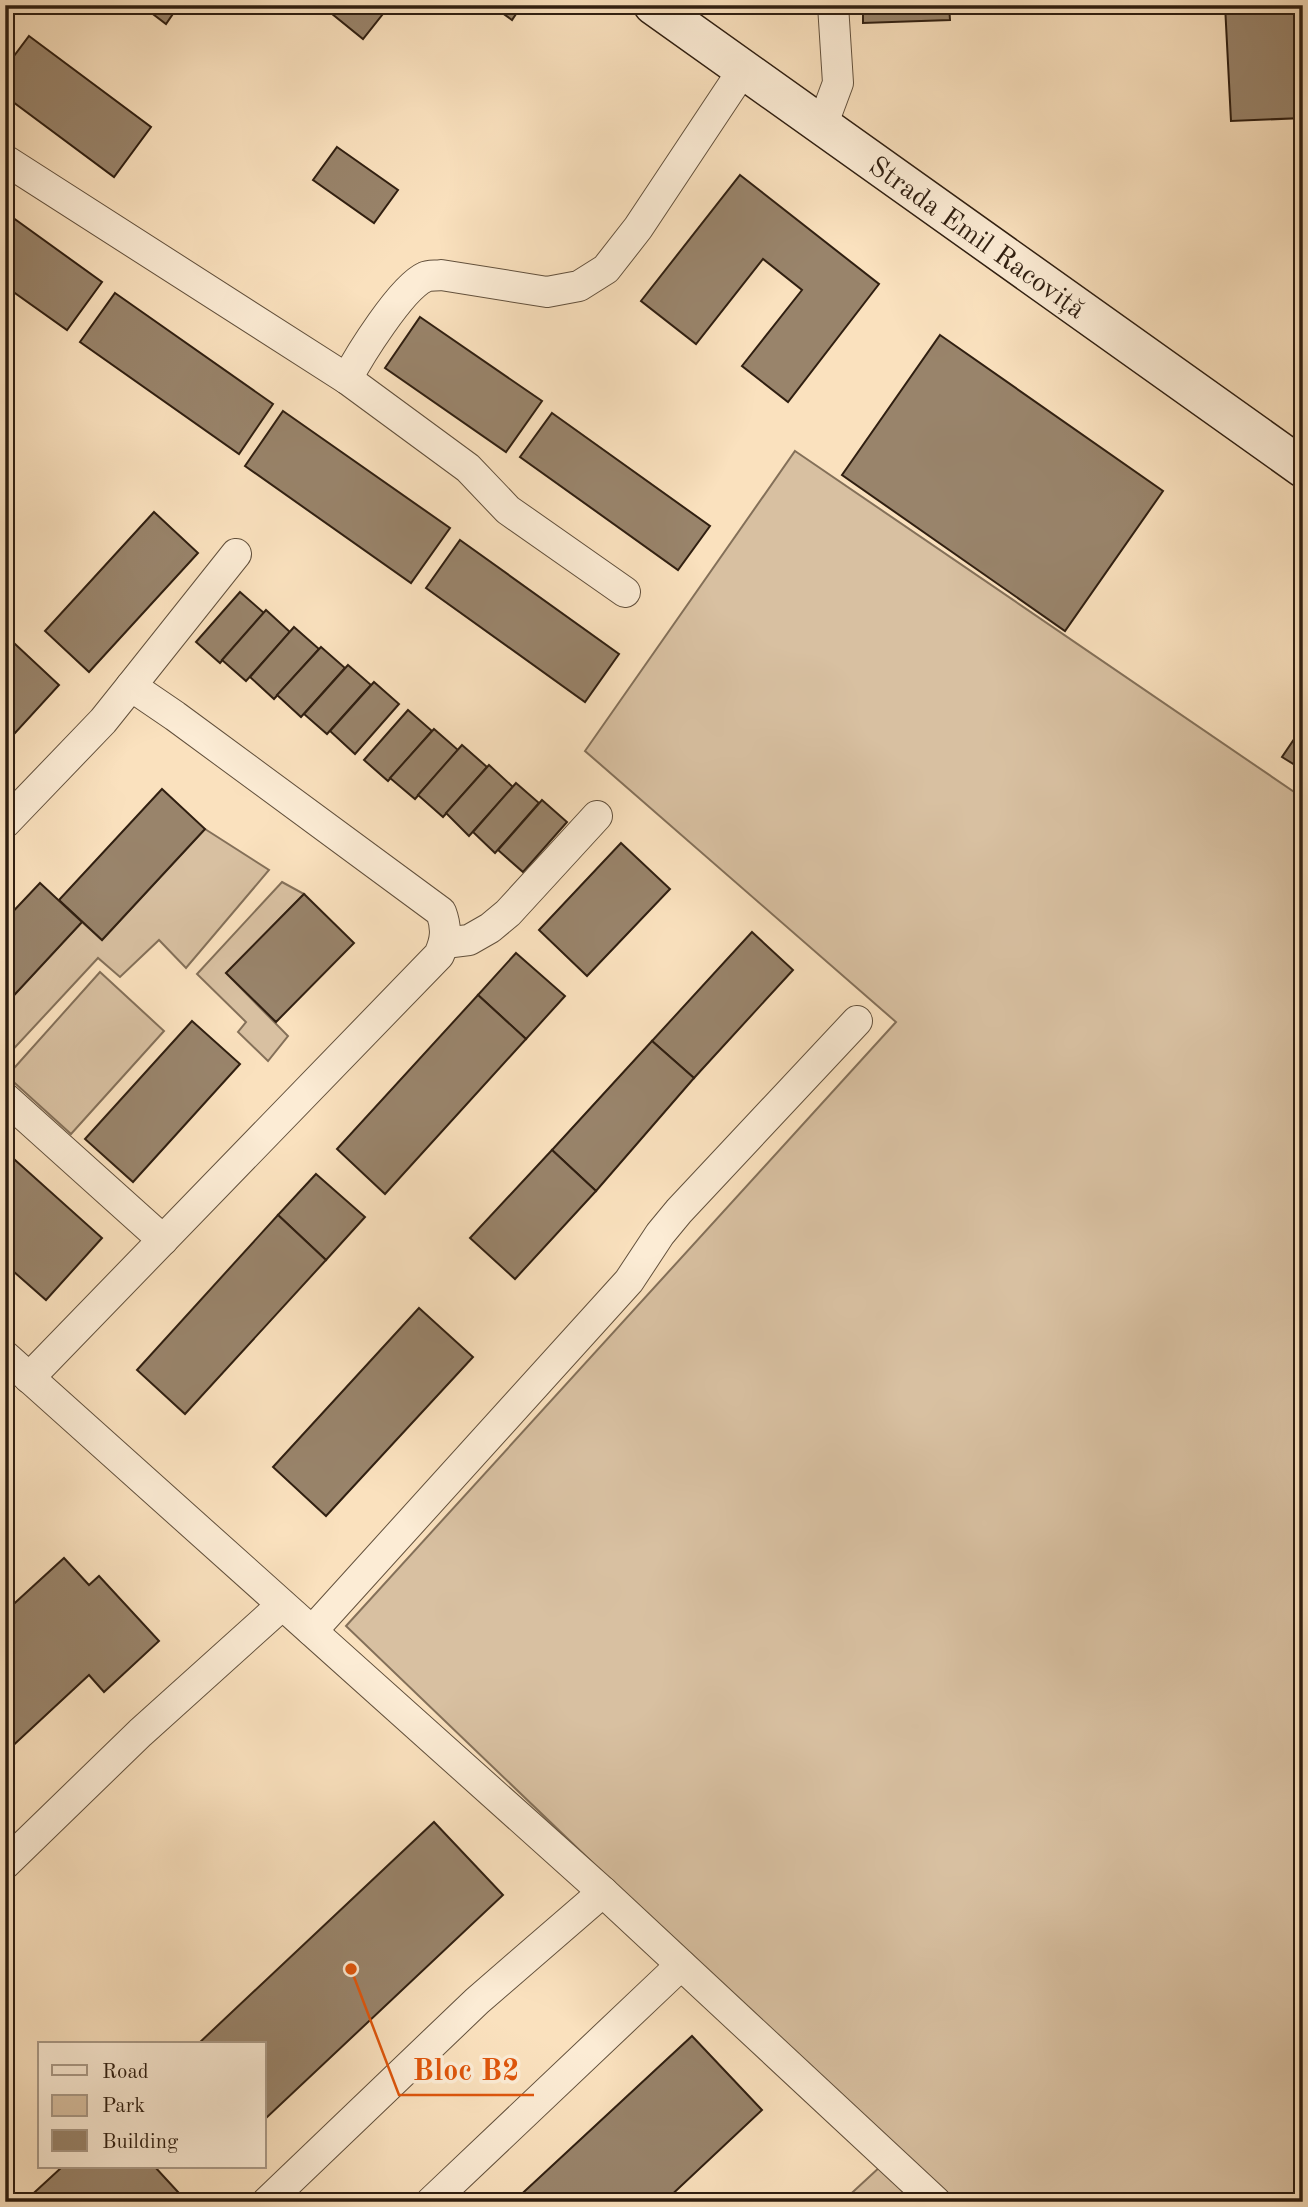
<svg xmlns="http://www.w3.org/2000/svg" width="1308" height="2207" font-family="'Old Standard TT',serif">
  <rect width="100%" height="100%" fill="#fae1be"/>
  <filter id="stains"><feTurbulence type="fractalNoise" baseFrequency=".00286" numOctaves="4"/><feColorMatrix values="0 0 0 0 .2 0 0 0 0 .09 0 0 0 0 .02 0 0 0 .5 -.17"/></filter>
  <radialGradient id="worn" r=".72"><stop offset=".6" stop-color="#630" stop-opacity="0"/><stop offset="1" stop-color="#630" stop-opacity=".3"/></radialGradient>
  <!-- green -->
  <g fill="#d8c0a1" stroke="#847059" stroke-width="2">
    <path d="M795 451 1303 798V2202H842L895 2153 346 1626 896 1022 585 751Z"/>
    <path d="M205 829 269 870 186 968 159 940 120 977 98 958 6 1057 5 1005 82 922 102 940Z"/>
    <path d="M282 882 304 894 226 973 288 1036 268 1061 238 1032 246 1022 197 974Z"/>
    <path d="M100 972 164 1031 71 1134 7 1076Z"/>
  </g>
  <!-- building -->
  <g fill="#99846b" stroke="#301f11" stroke-width="2">
    <path d="M141 5H179L166 24Z"/>
    <path d="M321 5H390L363 39Z"/>
    <path d="M491 5H522L512 20Z"/>
    <path d="M863 5H949L950 20 863 23Z"/>
    <path d="M1225 5H1303V118L1231 121Z"/>
    <path d="M29 36 151 127 114 177 5 96V68Z"/>
    <path d="M337 147 398 190 374 223 313 180Z"/>
    <path d="M740 175 879 284 788 402 742 366 802 290 763 259 696 344 641 301Z"/>
    <path d="M5 212 102 282 67 330 5 286Z"/>
    <path d="M115 293 273 404 239 454 80 342Z"/>
    <path d="M420 317 542 401 506 452 385 368Z"/>
    <path d="M940 335 1163 491 1065 631 842 475Z"/>
    <path d="M283 411 450 528 411 583 245 466Z"/>
    <path d="M552 413 710 526 678 570 520 457Z"/>
    <path d="M154 512 198 553 89 672 45 631Z"/>
    <path d="M460 540 619 654 585 702 426 588Z"/>
    <path d="M240 592 264 613 220 663 196 642Z"/>
    <path d="M266 610 290 632 246 681 222 660Z"/>
    <path d="M294 627 319 649 274 699 250 677Z"/>
    <path d="M15 644 59 685 5 744V655Z"/>
    <path d="M321 647 345 668 301 717 277 695Z"/>
    <path d="M348 665 371 685 327 734 304 714Z"/>
    <path d="M374 682 399 704 355 754 330 731Z"/>
    <path d="M408 710 432 731 388 781 364 760Z"/>
    <path d="M1303 726V770L1282 757Z"/>
    <path d="M434 729 458 750 415 799 390 778Z"/>
    <path d="M462 745 487 767 443 817 418 795Z"/>
    <path d="M489 765 513 787 469 836 446 813Z"/>
    <path d="M516 783 539 803 495 853 473 832Z"/>
    <path d="M162 789 205 829 102 940 59 900Z"/>
    <path d="M542 800 567 822 523 872 498 850Z"/>
    <path d="M621 843 670 889 587 976 539 930Z"/>
    <path d="M40 883 82 922 5 1005V920Z"/>
    <path d="M304 894 354 943 276 1022 226 973Z"/>
    <path d="M752 932 793 970 694 1078 652 1041Z"/>
    <path d="M516 953 565 996 526 1039 478 995Z"/>
    <path d="M478 995 526 1039 385 1194 337 1149Z"/>
    <path d="M192 1021 240 1064 133 1182 85 1139Z"/>
    <path d="M652 1041 694 1078 596 1191 552 1150Z"/>
    <path d="M552 1150 596 1191 515 1279 470 1238Z"/>
    <path d="M5 1151 102 1238 46 1300 5 1264Z"/>
    <path d="M316 1174 365 1217 326 1260 278 1215Z"/>
    <path d="M278 1215 326 1260 185 1414 137 1370Z"/>
    <path d="M419 1308 473 1357 326 1516 273 1467Z"/>
    <path d="M64 1558 89 1585 99 1576 159 1641 104 1692 89 1675 5 1753V1612Z"/>
    <path d="M434 1822 503 1895 264 2120V2044H198Z"/>
    <path d="M692 2036 762 2110 664 2202H513Z"/>
    <path d="M62 2167H155L178 2192 167 2202H24Z"/>
  </g>
  <g fill="none" stroke-linecap="round" stroke-linejoin="round">
    <defs>
      <g id="street">
        <path d="M822 126 838 83 833 5"/>
        <path d="M5 160 347 379 468 468 508 510 625 592"/>
        <path d="M347 379C359 356 401 288 425 277 429 275 437 276 441 275L547 292 579 286 606 269 638 228 743 70"/>
        <path d="M131 686 236 554"/>
        <path d="M5 823 103 721 131 686 175 716 441 912C447 928 446 940 439 955L29 1378"/>
        <path d="M445 943 469 940 490 928 508 913 597 816"/>
        <path d="M5 1098 163 1240"/>
        <path d="M5 1356 603 1892 936 2202"/>
        <path d="M312 1631 629 1281 660 1234 679 1211 857 1021"/>
        <path d="M5 1864 140 1733 282 1605"/>
        <path d="M267 2202 477 2001 603 1892"/>
        <path d="M431 2202 681 1965"/>
      </g>
      <g id="secondary">
        <path id="s1" d="M653 5 1303 468"/>
      </g>
    </defs>
    <!-- street casing -->
    <use href="#street" stroke="#62503c" stroke-width="32"/>
    <!-- secondary casing -->
    <use href="#secondary" stroke="#301f11" stroke-width="41"/>
    <!-- street -->
    <use href="#street" stroke="#fcecd5" stroke-width="30"/>
    <!-- secondary -->
    <use href="#secondary" stroke="#fcecd5" stroke-width="38"/>
  </g>
  <g text-anchor="middle" stroke-width="7" stroke-linejoin="round" paint-order="stroke">
    <!-- street labels -->
    <g font-size="28" fill="#301f11" stroke="#fcecd5">
      <text dy="10" stroke="none"><textPath href="#s1" startOffset="399">Strada Emil Racoviță</textPath></text>
    </g>
  </g>
  <!-- callouts -->
  <path fill="none" stroke="#df560c" stroke-width="2.5" d="M351 1969L399 2095H534"/>
  <circle fill="#df560c" stroke="#fcecd5" stroke-width="2.5" cx="351" cy="1969" r="7"/>
  <g font-size="30" text-anchor="middle" font-weight="bold" fill="#df560c" stroke="#fcecd5" stroke-width="7" stroke-linejoin="round" paint-order="stroke">
    <text x="466" y="2080">Bloc B2</text>
  </g>
  <!-- margin -->
  <rect width="1308" height="2207" fill="none" stroke="#fae1be" stroke-width="28"/>
  <rect x="7" y="7" width="1294" height="2193" fill="none" stroke="#301f11" stroke-width="3.5"/>
  <rect x="14" y="14" width="1280" height="2179" fill="none" stroke="#301f11" stroke-width="2"/>
  <!-- legend -->
  <rect x="38" y="2042" width="228" height="126" fill="#fcecd5" stroke="#aa9a87" stroke-width="2"/>
  <rect x="52" y="2065" width="35" height="10" fill="#fcecd5" stroke="#aa9a87" stroke-width="2"/>
  <text x="102" y="2078" font-size="21" fill="#301f11">Road</text>
  <rect x="52" y="2095" width="35" height="21" fill="#d8c0a1" stroke="#aa9a87" stroke-width="2"/>
  <text x="102" y="2112" font-size="21" fill="#301f11">Park</text>
  <rect x="52" y="2130" width="35" height="21" fill="#99846b" stroke="#aa9a87" stroke-width="2"/>
  <text x="102" y="2148" font-size="21" fill="#301f11">Building</text>
  <rect width="100%" height="100%" filter="url(#stains)"/>
  <rect width="100%" height="100%" fill="url(#worn)"/>
</svg>
